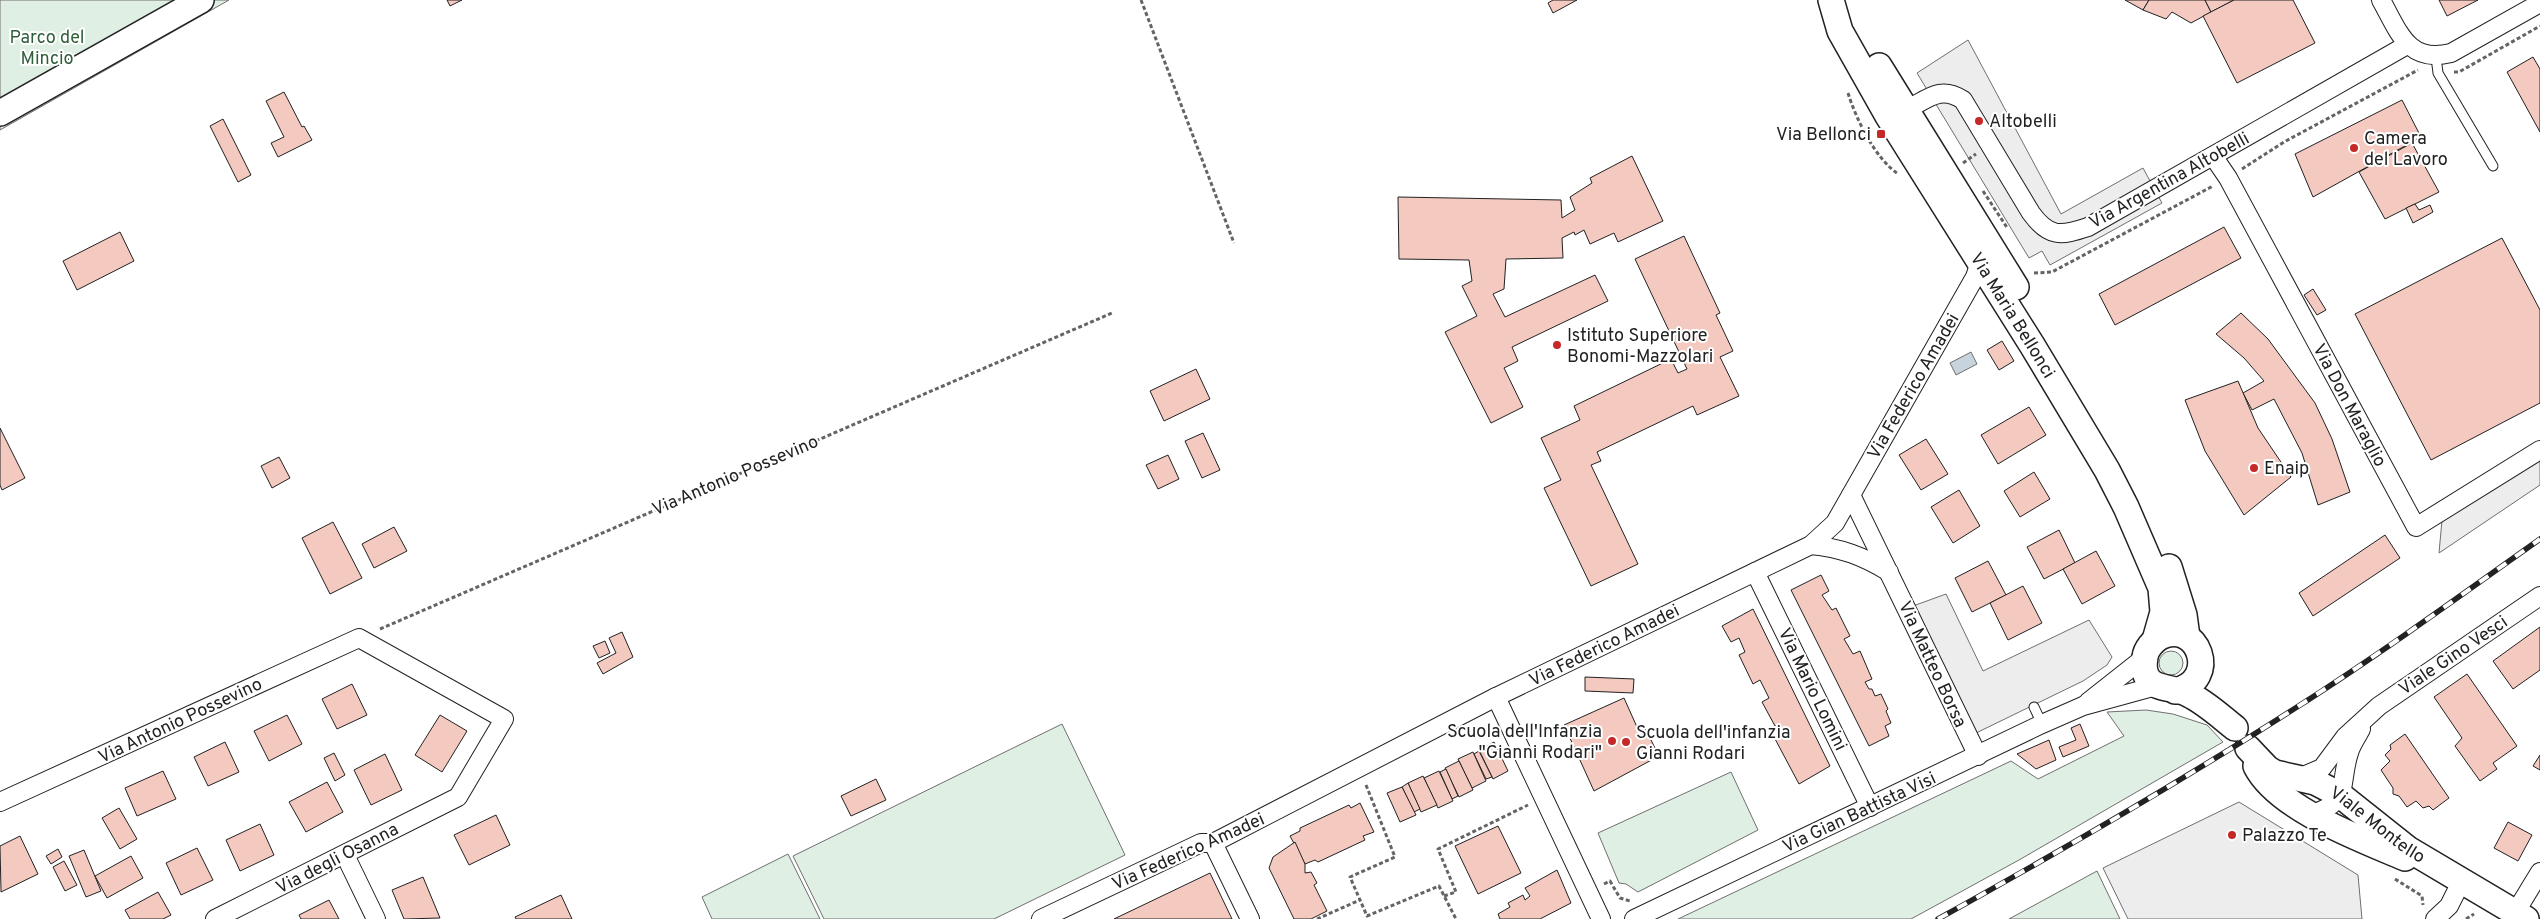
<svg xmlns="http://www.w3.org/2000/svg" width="2540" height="919" font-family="Overpass,sans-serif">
  <rect width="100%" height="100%" fill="#fff"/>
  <!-- green -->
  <g fill="#e0efe3" stroke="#6f6f6f">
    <path d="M0 0H229L0 130Z"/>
    <circle cx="2171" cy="663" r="12"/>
    <path d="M2146 710 2173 714 2207 725 2223 742 2019 860 1911 919H1678L2011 761 2038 779 2124 736 2107 712Z"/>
    <path d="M1062 724 1125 855 994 919H824L793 856Z"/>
    <path d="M1731 772 1758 830 1638 892 1626 884 1619 883 1598 833Z"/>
    <path d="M788 854 820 919H712L702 897Z"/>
    <path d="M2097 871 2120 919H2009Z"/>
  </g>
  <!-- parking -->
  <g fill="#ededed" stroke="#6f6f6f">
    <path d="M1968 40 2061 214 2143 168 2162 203 2050 265 2042 251 2029 258 1917 73Z"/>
    <path d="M2540 453V485L2439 553 2442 520Z"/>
    <path d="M1946 594 1983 671 2089 620 2112 657 2107 665 2083 681 1974 734 1913 606Z"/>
    <path d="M2239 802 2358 875 2362 919H2128L2103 868Z"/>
  </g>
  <!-- water -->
  <path fill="#c7d3dd" stroke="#6f6f6f" d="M1971 352 1977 364 1956 375 1950 363Z"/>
  <!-- building -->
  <g fill="#f3c9c0" stroke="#222">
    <path d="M447 0H462L450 6Z"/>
    <path d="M1553 0H1577L1553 13 1548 3Z"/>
    <path d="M2125 0H2149L2143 10Z"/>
    <path d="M2149 0H2205L2211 12 2191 23 2172 12 2166 19 2143 10Z"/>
    <path d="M2205 0H2234L2211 12Z"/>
    <path d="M2234 0H2293L2315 43 2237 83 2203 16Z"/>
    <path d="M2439 0H2478L2447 16Z"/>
    <path d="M2533 57 2540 69V132L2507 72Z"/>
    <path d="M284 92 302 127 304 126 312 140 278 157 271 143 284 137 266 101Z"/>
    <path d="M2402 100 2421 137 2313 197 2295 154Z"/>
    <path d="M223 119 251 175 238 182 210 126Z"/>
    <path d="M2412 143 2439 192 2385 219 2359 172Z"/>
    <path d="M1632 156 1663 221 1618 242 1614 233 1590 244 1584 230 1575 235 1574 232 1562 238 1563 258 1506 259 1504 289 1493 294 1505 317 1595 275 1608 301 1512 347 1518 361 1504 368 1523 407 1491 423 1445 332 1477 316 1462 286 1472 281 1469 260 1399 259 1398 197 1561 200 1562 218 1575 210 1570 197 1592 183 1590 178Z"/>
    <path d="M2415 204 2419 210 2430 205 2433 212 2413 223 2406 208Z"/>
    <path d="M2224 227 2241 258 2115 325 2099 294Z"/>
    <path d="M120 232 134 261 77 290 63 261Z"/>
    <path d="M1684 236 1720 313 1716 315 1733 351 1720 357 1739 396 1697 415 1693 406 1597 452 1601 461 1591 465 1638 564 1591 586 1544 488 1561 480 1541 438 1580 420 1574 406 1671 359 1678 373 1687 369 1635 259Z"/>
    <path d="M2502 238 2540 310V403L2431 460 2355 314Z"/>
    <path d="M2313 289 2326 310 2317 315 2304 295Z"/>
    <path d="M2241 313 2268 339 2315 403 2332 439 2350 492 2318 505 2302 453 2274 399 2252 410 2243 393 2264 381 2244 358 2216 334Z"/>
    <path d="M2002 341 2014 361 1999 370 1987 350Z"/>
    <path d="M1196 369 1210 399 1164 421 1150 391Z"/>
    <path d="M2238 381 2258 428 2291 477 2244 515 2205 451 2185 400Z"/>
    <path d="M2029 407 2046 435 1998 464 1981 435Z"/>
    <path d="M0 428 25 478 2 490 0 485Z"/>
    <path d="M1203 433 1220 470 1202 478 1185 441Z"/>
    <path d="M1926 439 1948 474 1921 490 1899 455Z"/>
    <path d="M1168 455 1179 479 1158 489 1146 465Z"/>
    <path d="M279 457 290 478 272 488 261 466Z"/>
    <path d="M2034 472 2050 499 2020 517 2004 491Z"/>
    <path d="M1959 490 1980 526 1953 543 1931 507Z"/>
    <path d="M333 522 362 578 330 594 302 538Z"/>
    <path d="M394 527 407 551 374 568 362 544Z"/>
    <path d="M2059 530 2075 563 2044 579 2027 547Z"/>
    <path d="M2385 535 2400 558 2313 616 2299 593Z"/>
    <path d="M2096 551 2115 586 2082 604 2063 569Z"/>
    <path d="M1988 561 2006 595 1972 612 1955 578Z"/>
    <path d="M1821 575 1829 591 1822 595 1832 610 1836 608 1850 636 1844 639 1853 654 1860 651 1872 679 1865 682 1869 689H1872L1875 696 1881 694 1888 709 1886 711 1891 723 1885 726 1889 736 1869 746 1791 590Z"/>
    <path d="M2023 586 2042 623 2008 640 1990 603Z"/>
    <path d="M1753 609 1830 766 1799 784 1774 737 1783 732 1780 726H1775L1762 702 1769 698 1760 680 1753 684 1739 655 1745 652 1739 638 1731 642 1722 626Z"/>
    <path d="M2540 627V670L2513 689 2493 661Z"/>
    <path d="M622 632 633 657 603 674 597 663 616 653 609 638Z"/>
    <path d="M605 641 610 653 599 658 593 646Z"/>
    <path d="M2467 674 2517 746 2493 763 2497 769 2480 781 2455 746 2462 738 2434 697Z"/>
    <path d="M1585 677 1634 679 1633 693 1585 691Z"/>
    <path d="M352 684 367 715 337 729 322 699Z"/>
    <path d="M1624 698 1637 727 1643 724 1659 756 1594 791 1564 725Z"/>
    <path d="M287 715 302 744 269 761 254 731Z"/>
    <path d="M440 715 467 731 442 772 415 755Z"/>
    <path d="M2080 724 2089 746 2063 757 2059 747 2076 740 2071 728Z"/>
    <path d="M2405 734 2449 798 2433 810 2429 806 2423 808 2416 801 2407 807 2399 796 2393 794V788L2381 770 2390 761 2385 755 2391 749 2390 745Z"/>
    <path d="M2049 740 2056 760 2036 769 2017 754Z"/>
    <path d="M225 742 239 772 208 786 194 757Z"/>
    <path d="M1494 742 1508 771 1493 779 1479 750Z"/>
    <path d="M1479 751 1492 777 1486 779 1474 754Z"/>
    <path d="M1473 752 1486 781 1472 788 1458 759Z"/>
    <path d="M334 753 345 775 335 781 324 758Z"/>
    <path d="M385 754 402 790 371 805 354 770Z"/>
    <path d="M2540 755V770L2533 766Z"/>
    <path d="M1459 761 1473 790 1459 797 1445 768Z"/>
    <path d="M1446 769 1458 796 1452 799 1440 772Z"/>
    <path d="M163 771 176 799 137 816 125 788Z"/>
    <path d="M1439 771 1453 801 1438 808 1424 778Z"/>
    <path d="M1423 776 1437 805 1421 812 1408 783Z"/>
    <path d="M876 779 886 800 851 816 841 796Z"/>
    <path d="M327 782 343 812 306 832 289 802Z"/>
    <path d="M1408 783 1420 809 1414 812 1402 787Z"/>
    <path d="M1402 787 1416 815 1400 822 1387 793Z"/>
    <path d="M1360 803 1374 832 1363 836 1365 840 1318 862 1315 860 1305 864 1290 836 1300 831V828L1349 805 1351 808Z"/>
    <path d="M119 808 137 839 120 849 102 818Z"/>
    <path d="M496 815 510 845 469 865 454 835Z"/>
    <path d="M2508 822 2532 835 2518 861 2494 848Z"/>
    <path d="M260 824 274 855 240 871 226 840Z"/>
    <path d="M1498 826 1521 873 1478 894 1455 846Z"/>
    <path d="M20 836 38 874 1 892 0 846Z"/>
    <path d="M1295 842 1305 864V873L1311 872 1317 883 1314 885 1327 911 1311 919H1294L1269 868 1273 857Z"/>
    <path d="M197 848 213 880 181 895 166 863Z"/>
    <path d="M58 849 62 857 51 864 46 856Z"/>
    <path d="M84 850 101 891 86 897 69 856Z"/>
    <path d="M131 856 143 878 107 898 95 876Z"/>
    <path d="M64 861 77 885 65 891 53 867Z"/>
    <path d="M1557 870 1571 903 1540 919H1500L1498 914 1510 907 1508 903 1523 895 1525 900 1530 896 1525 888Z"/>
    <path d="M1210 873 1232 919H1114Z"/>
    <path d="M423 877 440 918 404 919 392 890Z"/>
    <path d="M158 892 171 915 163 919H130L125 910Z"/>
    <path d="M561 895 572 919H516L515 917Z"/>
    <path d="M329 900 339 919H301L299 915Z"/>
  </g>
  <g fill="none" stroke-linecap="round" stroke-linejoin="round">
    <defs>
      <g id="lane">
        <path d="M2436 57 2438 73 2493 166"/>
        <path d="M2034 707 2042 724"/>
      </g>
      <g id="street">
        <path d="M2381 0C2399 32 2408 64 2451 53L2540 3"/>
        <path d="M1906 110C1928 99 1940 85 1963 100L2031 213C2049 238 2061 236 2088 227L2407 45"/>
        <path d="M2213 156 2228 178 2416 527 2540 450"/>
        <path d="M1851 495 1978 756"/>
        <path d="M1811 545C1841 548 1863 556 1889 572"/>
        <path d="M1755 572 1870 807"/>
        <path d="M1496 697 1601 919"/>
        <path d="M2088 702 2145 657"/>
        <path d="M2301 777 2322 768 2345 737 2379 706 2540 596"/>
        <path d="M0 802 359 638 504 719 458 797 215 919"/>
        <path d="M2312 814C2351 802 2339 783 2349 753 2351 745 2357 737 2361 729"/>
        <path d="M1213 843 1250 919"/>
        <path d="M345 855 376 919"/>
        <path d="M2515 913 2540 872"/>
        <path d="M1041 919 1201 843H1213L1496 697 1811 545 1835 523 1975 277 1982 256"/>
        <path d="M1634 919 2042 724 2083 706 2156 686"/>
        <path d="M2435 919 2449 906 2461 882"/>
      </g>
      <g id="secondary">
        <path id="s1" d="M1831 0 1840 31 1888 116 2032 345 2107 470 2126 507 2161 588 2163 612 2155 640"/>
        <path d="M1879 66 2016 287"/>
        <path d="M0 113 201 0"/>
        <path d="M2169 567 2184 615 2187 637"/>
        <path d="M2175 691C2222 680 2197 618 2160 637 2153 641 2146 649 2145 657 2139 693 2171 685 2188 694 2205 702 2220 716 2235 728"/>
        <path id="s2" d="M2248 748 2267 768 2275 773 2315 782 2340 795 2408 849 2526 919"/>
        <path d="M2256 766C2278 809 2361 839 2405 858"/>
      </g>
    </defs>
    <!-- lane casing -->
    <use href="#lane" stroke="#222" stroke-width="11"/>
    <!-- street casing -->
    <use href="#street" stroke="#222" stroke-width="20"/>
    <!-- secondary casing -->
    <use href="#secondary" stroke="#222" stroke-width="28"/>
    <!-- path -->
    <g stroke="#646464" stroke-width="3" stroke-dasharray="4 2.5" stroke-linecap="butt">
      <path d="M1141 0 1234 243"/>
      <path d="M2454 72H2459L2540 26"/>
      <path d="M1848 93C1856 119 1875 158 1897 173"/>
      <path d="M1963 163 1976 154"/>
      <path d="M2242 169 2284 142 2418 70"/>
      <path d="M1983 191 2008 229"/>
      <path d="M2034 273 2052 272 2213 186"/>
      <path d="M380 629 1112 313"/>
      <path d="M1366 785 1395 857 1350 877 1367 916 1439 886 1456 919"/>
      <path d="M2395 879 2422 896 2423 905"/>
      <path d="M1604 884 1610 881 1620 898 1630 901"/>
      <path d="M1444 896 1456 892 1438 849 1528 805"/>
      <path d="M1317 919 1360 900"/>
      <path d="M2466 919 2474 914"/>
    </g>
    <!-- lane -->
    <use href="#lane" stroke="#fff" stroke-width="9"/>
    <!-- street -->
    <use href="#street" stroke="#fff" stroke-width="18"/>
    <!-- secondary -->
    <use href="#secondary" stroke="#fff" stroke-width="25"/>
    <defs>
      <path id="rail" d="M1938 919C2059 852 2180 782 2297 707 2380 654 2460 596 2540 539"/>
    </defs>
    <!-- rail casing -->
    <use href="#rail" stroke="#222" stroke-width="5.5"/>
    <!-- rail -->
    <use href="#rail" stroke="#fff" stroke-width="4" stroke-dasharray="11" stroke-linecap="butt"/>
  </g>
  <!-- markers -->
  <g fill="#c62828" stroke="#fff" stroke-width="2">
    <circle cx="1979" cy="121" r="5"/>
    <rect x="1876" y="129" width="10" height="10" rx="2.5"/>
    <circle cx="2354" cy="148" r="5"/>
    <circle cx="1557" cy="345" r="5"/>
    <circle cx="2254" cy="468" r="5"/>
    <circle cx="1612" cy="741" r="5"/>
    <circle cx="1626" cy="742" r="5"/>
    <circle cx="2232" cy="835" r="5"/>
  </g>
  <g text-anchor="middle" stroke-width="4" stroke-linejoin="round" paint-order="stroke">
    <!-- park labels -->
    <g font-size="18" fill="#2f5e38" stroke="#fff">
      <text x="47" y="43">Parco del<tspan x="47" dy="21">Mincio</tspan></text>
    </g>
    <!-- poi labels -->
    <g font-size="18" fill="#222" stroke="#fff" text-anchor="start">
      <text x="1989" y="127">Altobelli</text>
      <text x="1871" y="140" text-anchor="end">Via Bellonci</text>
      <text x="2364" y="144">Camera<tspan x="2364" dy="21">del Lavoro</tspan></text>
      <text x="1567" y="341">Istituto Superiore<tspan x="1567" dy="21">Bonomi-Mazzolari</tspan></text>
      <text x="2264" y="474">Enaip</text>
      <text x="1602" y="737" text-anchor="end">Scuola dell'Infanzia<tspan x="1602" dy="21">"Gianni Rodari"</tspan></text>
      <text x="1636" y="738">Scuola dell'infanzia<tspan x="1636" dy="21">Gianni Rodari</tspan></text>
      <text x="2242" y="841">Palazzo Te</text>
    </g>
    <!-- street labels -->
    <g font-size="18" fill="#222" stroke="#fff">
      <text transform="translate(2169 180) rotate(-29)" y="6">Via Argentina Altobelli</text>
      <text dy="6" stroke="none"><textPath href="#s1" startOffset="365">Via Maria Bellonci</textPath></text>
      <text transform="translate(1913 386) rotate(-60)" y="6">Via Federico Amadei</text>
      <text transform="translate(2350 405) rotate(62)" y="6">Via Don Maraglio</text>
      <text transform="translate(735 475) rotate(-23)" y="6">Via Antonio Possevino</text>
      <text transform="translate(1604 645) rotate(-26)" y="6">Via Federico Amadei</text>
      <text transform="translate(2453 655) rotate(-34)" y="6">Viale Gino Vesci</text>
      <text transform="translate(1933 664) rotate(65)" y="6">Via Matteo Borsa</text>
      <text transform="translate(1813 689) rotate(64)" y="6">Via Mario Lomini</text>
      <text transform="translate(180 720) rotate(-25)" y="6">Via Antonio Possevino</text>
      <text transform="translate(1859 812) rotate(-25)" y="6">Via Gian Battista Visi</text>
      <text dy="6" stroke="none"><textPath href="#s2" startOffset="154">Viale Montello</textPath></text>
      <text transform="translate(1188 851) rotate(-24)" y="6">Via Federico Amadei</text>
      <text transform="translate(337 858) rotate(-27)" y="6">Via degli Osanna</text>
    </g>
  </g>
</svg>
